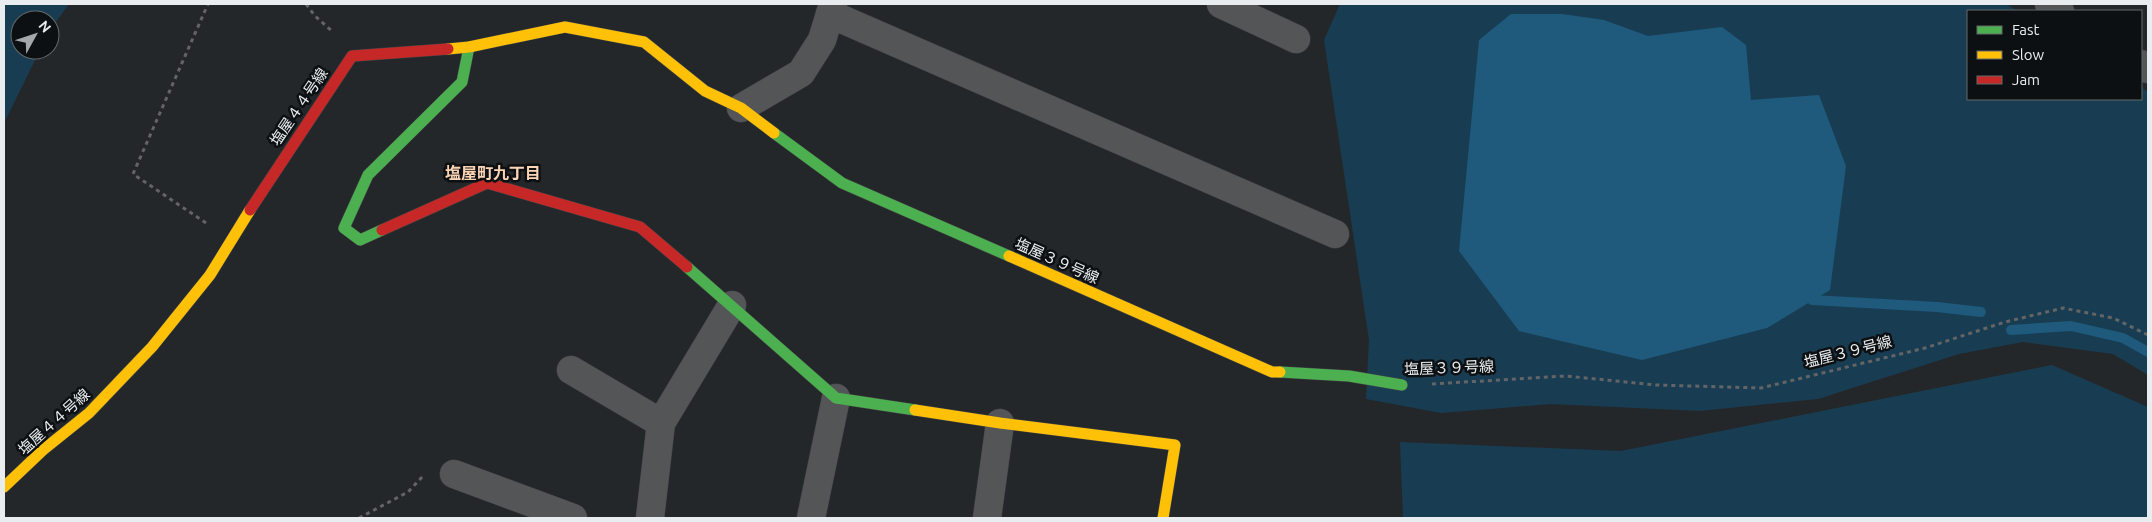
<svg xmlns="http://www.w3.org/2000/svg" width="2152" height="522" font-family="Ubuntu,'Noto Sans JP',sans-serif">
  <rect width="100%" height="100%" fill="#242729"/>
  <!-- green -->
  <g fill="#183d53">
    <path d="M4 4H69L50 30V20H20V50H40L4 123Z"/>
    <path d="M1340 4H2006L2018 11H1968V99H2141V87L2148 92V375L2113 354 2023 342 1959 354 1818 399 1700 411 1551 404 1441 413 1366 399 1369 340 1324 40Z"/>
    <path d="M2052 365 2148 407V518H1403L1400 442 1621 451Z"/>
  </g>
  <!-- water -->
  <path fill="#1f5a7c" d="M1511 14H1562L1604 20 1648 36 1722 27 1746 45 1751 100 1819 95 1846 166 1830 290 1767 328 1642 360 1519 331 1459 251 1479 40Z"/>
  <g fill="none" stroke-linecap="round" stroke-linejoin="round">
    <!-- stream -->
    <g stroke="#1f5a7c" stroke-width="10">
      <path d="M1812 300 1937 307 1981 312"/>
      <path d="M2011 330 2071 326 2123 338 2148 352"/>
    </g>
    <defs>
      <g id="street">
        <path d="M1221 4 1296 39"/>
        <path d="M2049 4 2060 11"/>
        <path d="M830 14 1335 234"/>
        <path d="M2141 64 2148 69"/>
        <path d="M741 108 801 73 822 40 833 4"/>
        <path d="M571 370 661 423"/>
        <path d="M454 474 573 518"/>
        <path d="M650 518 661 423 732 305"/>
        <path d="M811 518 836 398"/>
        <path d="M987 518 1000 423"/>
      </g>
      <g id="fast">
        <path d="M774 133 842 183 1009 256"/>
        <path d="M382 230 360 240 344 228 368 175 462 82 469 47"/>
        <path d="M687 267 836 398 915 410"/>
        <path d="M1280 372 1349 376 1402 385"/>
      </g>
      <g id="slow">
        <path d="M448 49 469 47 565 27 644 42 705 91 741 108 774 133"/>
        <path d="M1009 256 1272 372H1280"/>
        <path d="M915 410 1000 423 1175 445 1163 518"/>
        <path d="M4 487 43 450 89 413 152 347 210 275 250 210"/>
      </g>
      <g id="jam">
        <path d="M250 210 352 56 448 49"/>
        <path d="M382 230 487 183 640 227 687 267"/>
      </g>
    </defs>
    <!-- street casing -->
    <use href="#street" stroke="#424446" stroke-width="29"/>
    <!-- fast casing -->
    <use href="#fast" stroke="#424446" stroke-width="12"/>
    <!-- slow casing -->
    <use href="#slow" stroke="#424446" stroke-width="12"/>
    <!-- jam casing -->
    <use href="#jam" stroke="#424446" stroke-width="12"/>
    <!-- path -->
    <g stroke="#626466" stroke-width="3" stroke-dasharray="4 4" stroke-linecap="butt">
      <path d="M306 4 315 16 333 32"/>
      <path d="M206 223 133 174 208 4"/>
      <path d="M1432 384 1566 376 1656 385 1761 388 1925 348 2005 322 2063 308 2113 318 2148 335"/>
      <path d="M359 518 408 492 423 476"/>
    </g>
    <!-- street -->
    <use href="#street" stroke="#535557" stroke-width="28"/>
    <!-- fast -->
    <use href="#fast" stroke="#4caf50" stroke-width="11"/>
    <!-- slow -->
    <use href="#slow" stroke="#ffc107" stroke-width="11"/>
    <!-- jam -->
    <use href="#jam" stroke="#c62828" stroke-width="11"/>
  </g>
  <g text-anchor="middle" stroke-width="5" stroke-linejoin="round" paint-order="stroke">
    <!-- street labels -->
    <g font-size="15" fill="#e9edef" stroke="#0d1012">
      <text transform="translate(299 107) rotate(-56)" y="5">塩屋４４号線</text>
      <text transform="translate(1057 261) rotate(24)" y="5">塩屋３９号線</text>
      <text transform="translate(1848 352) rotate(-14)" y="5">塩屋３９号線</text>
      <text transform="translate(1449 368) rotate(-2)" y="5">塩屋３９号線</text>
      <text transform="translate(54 422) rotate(-42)" y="5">塩屋４４号線</text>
    </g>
    <!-- neighbourhood labels -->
    <g font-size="16" font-weight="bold" fill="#fbd3b5" stroke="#0d1012">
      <text x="493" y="179">塩屋町九丁目</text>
    </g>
  </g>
  <!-- border -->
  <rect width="2152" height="522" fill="none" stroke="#e9edef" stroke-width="10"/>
  <!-- legend -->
  <rect x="1967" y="10" width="175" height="90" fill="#0d1012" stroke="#65686a"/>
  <rect x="1977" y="26" width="25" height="8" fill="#4caf50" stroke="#65686a"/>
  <text x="2012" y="35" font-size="15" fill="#e9edef">Fast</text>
  <rect x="1977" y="51" width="25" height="8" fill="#ffc107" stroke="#65686a"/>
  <text x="2012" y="60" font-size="15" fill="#e9edef">Slow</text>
  <rect x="1977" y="76" width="25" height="8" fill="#c62828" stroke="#65686a"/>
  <text x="2012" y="85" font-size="15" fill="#e9edef">Jam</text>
  <!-- north arrow -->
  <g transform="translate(35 35) rotate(50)"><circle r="24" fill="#0d1012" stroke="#65686a"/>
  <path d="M0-4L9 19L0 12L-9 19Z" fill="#a4a8aa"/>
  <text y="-8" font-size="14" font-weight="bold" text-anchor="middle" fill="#e9edef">N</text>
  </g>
</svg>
